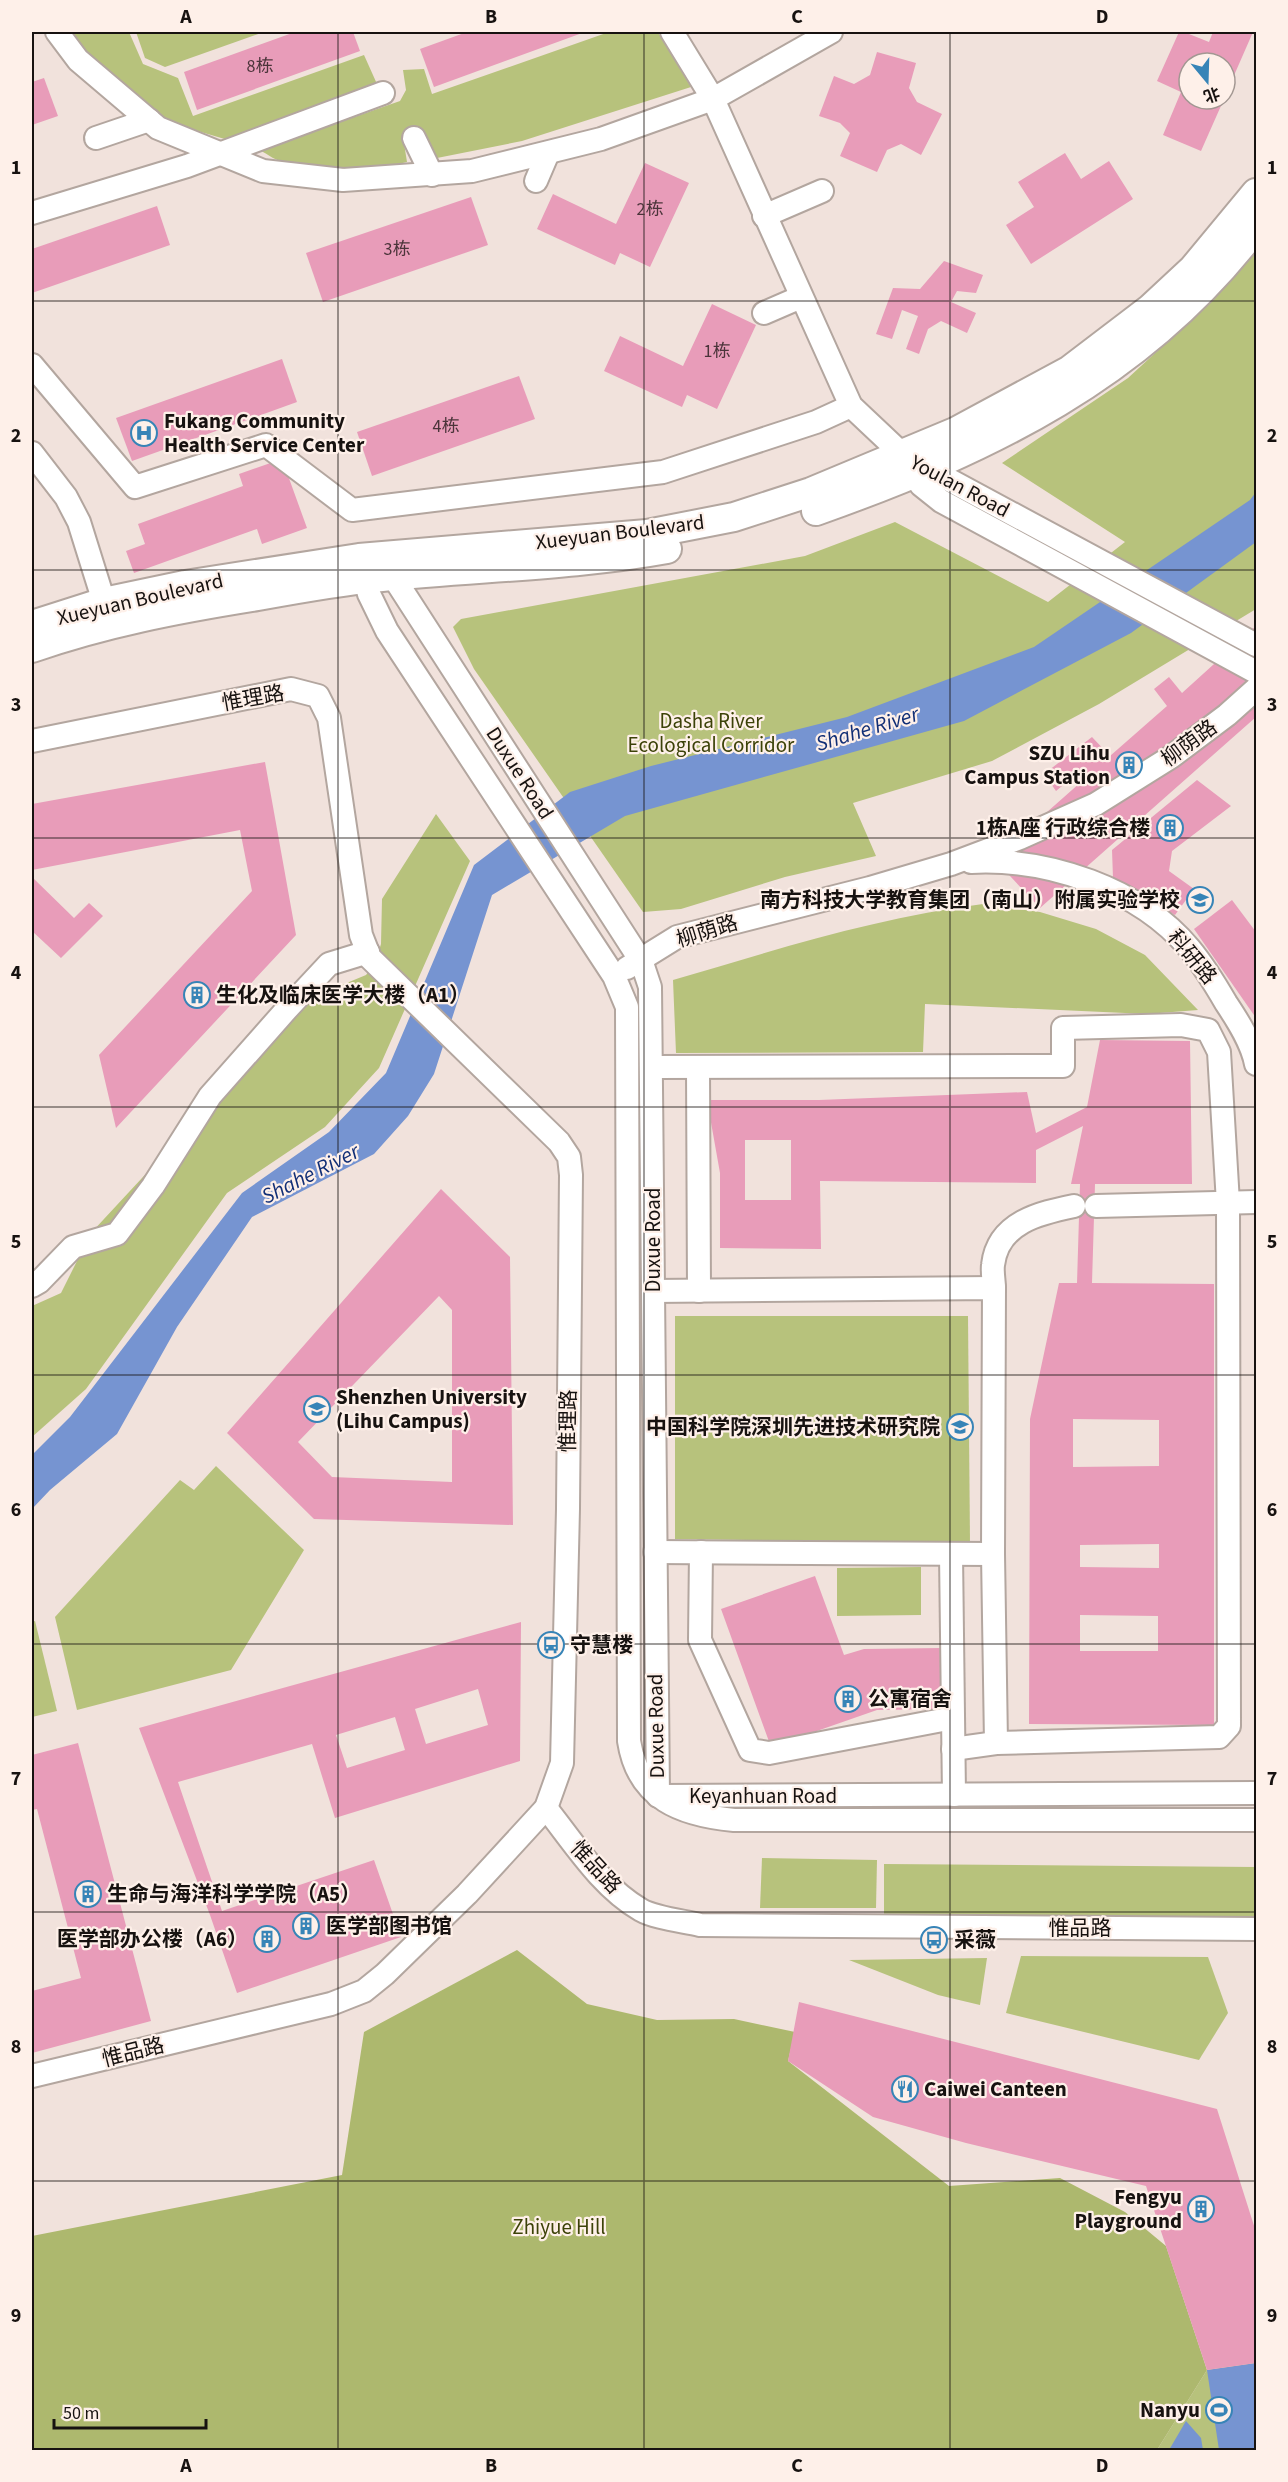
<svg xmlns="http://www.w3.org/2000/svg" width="1288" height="2482" font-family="'Source Sans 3','Noto Sans SC',sans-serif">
  <rect width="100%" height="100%" fill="#f1e2dc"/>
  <!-- green -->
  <g fill="#b7c27c">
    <path d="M68 32H129L143 64 178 78 193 116 364 55 377 84 228 140 174 124 122 88Z"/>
    <path d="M136 32H264L165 67 145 58Z"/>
    <path d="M609 32H658L691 87 522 141 437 158 427 144 407 132 403 137 407 162C372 171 320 173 285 163 277 161 268 155 260 150L400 101 406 90 403 70 424 69 432 94Z"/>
    <path d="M1256 236V609L1099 704 992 761 853 803 876 856 785 877 681 909 643 912 474 669 453 627 461 619 805 556 895 522 1048 602 1125 542 1002 463 1128 378 1191 320Z"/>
    <path d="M436 814 470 861 379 1068 325 1127 227 1193 86 1389 32 1437V1306L61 1293 91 1233 308 999 366 975 375 963 381 944 382 899Z"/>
    <path d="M983 904 1040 912 1096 929 1145 955 1198 1010 1147 1014 925 1004 923 1052 676 1053 673 980C775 950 878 917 983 904Z"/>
    <path d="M675 1316H968L970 1543 675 1539Z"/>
    <path d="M216 1466 304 1550 231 1670 77 1710 55 1617 180 1480 194 1490Z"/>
    <path d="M921 1567V1615L837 1616V1568Z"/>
    <path d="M35 1621 57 1711 32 1717V1622Z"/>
    <path d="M762 1858 877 1860 876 1908H760Z"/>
    <path d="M884 1864 1256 1867V1918L884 1915Z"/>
    <path d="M1021 1956 1208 1957 1228 2013 1199 2060 1006 2013Z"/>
    <path d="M987 1958 980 2005 938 1995 849 1960Z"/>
    <path d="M1256 2363V2450H1157L1207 2370Z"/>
  </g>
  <!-- forest -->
  <path fill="#adb86e" d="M517 1950 587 2004 657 2020 734 2019 795 2032 788 2061 949 2186 1060 2178 1125 2212 1166 2246 1207 2370 1157 2450H32V2236L342 2175 364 2032Z"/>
  <!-- water -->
  <g fill="#7694d1">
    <path d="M1256 492V542L1131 633 964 721 625 816 492 895 434 1074 408 1116 374 1154 252 1217 177 1327 117 1434 50 1490 32 1509V1455L70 1417 242 1193 329 1132 386 1073 474 865 570 792 651 766 847 717 1034 647 1250 500Z"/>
    <path d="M1256 2363V2450H1219L1207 2370Z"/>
    <path d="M1186 2421 1201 2438 1203 2450H1169Z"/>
  </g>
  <!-- building -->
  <g fill="#e89cb9" fill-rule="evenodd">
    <path d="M295 32H353L360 51 197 110 184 72Z"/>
    <path d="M467 32H585L434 87 420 49Z"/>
    <path d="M1179 32H1184L1209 42 1213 32H1253L1225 96V63H1189V99H1224L1201 151 1163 135 1181 92 1157 81Z"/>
    <path d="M877 52 916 63 909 88 917 102 942 114 921 155 901 144 887 150 877 172 840 156 850 133 840 123 819 116 834 76 854 84 870 75Z"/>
    <path d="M44 78 58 116 32 125V82Z"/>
    <path d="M1065 153 1081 179 1109 161 1133 199 1031 264 1006 225 1034 207 1018 182Z"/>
    <path d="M645 163 689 183 650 267 620 253 615 265 537 229 553 194 616 224Z"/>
    <path d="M471 197 488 245 323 302 306 253Z"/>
    <path d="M157 206 170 245 32 293V249Z"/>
    <path d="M944 261 983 275 976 293 957 291 951 302 976 313 967 333 941 321 928 329 919 354 906 349 918 316 902 310 892 339 876 334 893 288 920 289Z"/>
    <path d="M712 304 756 325 717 409 687 395 682 407 604 371 620 336 683 366Z"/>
    <path d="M282 359 297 402 132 461 116 418Z"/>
    <path d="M519 376 535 419 372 476 357 432Z"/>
    <path d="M282 459 307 528 262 544 257 529 134 573 126 551 145 544 138 524 243 486 239 474Z"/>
    <path d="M1256 626V717L1040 908 994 859 1081 782 1074 776 1056 791 1044 774 1092 737 1110 756 1167 706 1154 689 1169 677 1182 693Z"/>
    <path d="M265 762 296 935 116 1128 99 1055 252 891 240 830 32 870V804Z"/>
    <path d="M1197 780 1231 806 1172 851 1169 871 1194 889 1175 915 1113 878 1112 850Z"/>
    <path d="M32 877 74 918 89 903 103 916 61 958 32 931Z"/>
    <path d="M1232 900 1256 932V1018L1194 929Z"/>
    <path d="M1100 1040 1190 1041 1192 1184H1095L1092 1283 1214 1284V1725L1029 1724 1030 1419 1059 1283H1077L1080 1184H1071L1083 1126 1036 1150V1183L820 1181 821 1249 720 1248V1173L707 1100H819L1027 1092 1036 1133 1087 1107ZM745 1140H791V1200H745ZM1073 1419 1159 1420V1466L1073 1467ZM1159 1544V1568L1080 1567V1545ZM1080 1615 1158 1616V1651H1080Z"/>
    <path d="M441 1189 510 1257 513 1525 314 1519 227 1433ZM439 1296 452 1310V1482L332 1477 298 1442Z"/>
    <path d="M815 1576 844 1655 864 1649 942 1648V1709L877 1710 771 1747 721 1609Z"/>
    <path d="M521 1622 520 1761 335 1818 312 1744 178 1782 222 1911 374 1860 401 1937 237 1993 210 1915 139 1728ZM478 1689 488 1725 426 1744 415 1709ZM395 1717 405 1750 347 1768 336 1735Z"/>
    <path d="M78 1743 151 2021 32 2053V1991L81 1978 37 1809 32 1810V1755Z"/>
    <path d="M799 2002 1217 2109 1256 2232V2363L1207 2370 1146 2186 966 2143 873 2117 788 2061Z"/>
  </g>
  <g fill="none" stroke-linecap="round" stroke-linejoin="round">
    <defs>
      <g id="minor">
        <path d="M57 32 78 60 158 128 263 171 343 180 472 171 601 139 713 99 831 32"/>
        <path d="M672 32 713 99 851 406 903 455 1256 645"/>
        <path d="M96 138 149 120"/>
        <path d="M414 138 432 175"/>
        <path d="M536 181 548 153"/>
        <path d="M32 213 187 166 383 93"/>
        <path d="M764 216 822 191"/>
        <path d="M764 313 801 297"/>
        <path d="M32 365 135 487 266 445 352 510 663 472 816 422 851 406"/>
        <path d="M32 453 66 497 79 522 104 602"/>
        <path d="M905 459 921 485 941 501 1256 672"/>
        <path d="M385 564 632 947 642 963 650 987 658 1796"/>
        <path d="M361 565 369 594 387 631 614 976 627 1007 629 1741C638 1799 681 1815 734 1820H1256"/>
        <path d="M32 741 291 689 318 696 329 718 361 935 370 958 559 1142 569 1157 571 1175 568 1509 562 1763 546 1808 467 1894 385 1974 364 1991 331 2004 32 2076"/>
        <path d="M971 862C1048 858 1139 888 1190 949 1204 966 1215 984 1226 1003 1238 1021 1252 1043 1256 1064"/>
        <path d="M627 968 677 937 870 888 951 864 1020 838 1096 804 1171 757 1227 715 1256 689"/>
        <path d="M652 1067 1063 1066V1028L1181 1025 1208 1030 1219 1052 1228 1203 1229 1726 1219 1737 996 1743 953 1749"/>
        <path d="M698 1068 699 1291"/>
        <path d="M1096 1206 1256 1202"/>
        <path d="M32 1286 39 1282 73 1247 117 1234 153 1186 210 1096 287 1009 329 964 368 952"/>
        <path d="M994 1288C994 1281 992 1272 993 1265 998 1222 1040 1213 1074 1206"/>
        <path d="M653 1291 994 1288 993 1554 996 1743"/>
        <path d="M655 1552 993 1554"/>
        <path d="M701 1552 700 1640 750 1750 769 1753 953 1718"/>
        <path d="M951 1554 954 1795"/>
        <path d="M659 1796 1256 1793"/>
        <path d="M546 1808C574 1843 601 1887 641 1910 655 1918 683 1921 700 1925L1256 1929"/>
      </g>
      <g id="major">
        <path d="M816 511C988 450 1143 376 1256 227"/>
        <path d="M32 625 104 602 185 585 359 558 647 534 734 517 811 492 955 432 1070 370 1150 309 1193 269 1256 193"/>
        <path d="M32 648C104 623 177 609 252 597 296 589 339 581 382 577 477 567 573 566 667 549"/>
      </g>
    </defs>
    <!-- minor casing -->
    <use href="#minor" stroke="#b3a69f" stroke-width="26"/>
    <!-- major casing -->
    <use href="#major" stroke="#b3a69f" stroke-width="32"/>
    <!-- minor -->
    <use href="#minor" stroke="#fff" stroke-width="22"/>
    <!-- major -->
    <use href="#major" stroke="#fff" stroke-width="28"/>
  </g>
  <!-- grid -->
  <path fill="none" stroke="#171210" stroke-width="1.5" stroke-opacity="0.55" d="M338 32V2450M644 32V2450M950 32V2450M32 301H1256M32 570H1256M32 838H1256M32 1107H1256M32 1375H1256M32 1644H1256M32 1912H1256M32 2181H1256"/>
  <!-- icons -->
  <defs>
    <symbol id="hospital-ring" viewBox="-11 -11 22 22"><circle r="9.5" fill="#fef0e9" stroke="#3784b7" stroke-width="1.5"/><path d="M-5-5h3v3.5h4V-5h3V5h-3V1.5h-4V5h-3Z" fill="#3784b7"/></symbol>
    <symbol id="building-ring" viewBox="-11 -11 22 22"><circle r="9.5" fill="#fef0e9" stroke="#3784b7" stroke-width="1.5"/><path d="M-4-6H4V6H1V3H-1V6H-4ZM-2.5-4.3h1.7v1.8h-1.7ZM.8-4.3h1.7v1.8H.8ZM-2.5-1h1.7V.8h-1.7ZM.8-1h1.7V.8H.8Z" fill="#3784b7"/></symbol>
    <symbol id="school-ring" viewBox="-11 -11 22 22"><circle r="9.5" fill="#fef0e9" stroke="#3784b7" stroke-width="1.5"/><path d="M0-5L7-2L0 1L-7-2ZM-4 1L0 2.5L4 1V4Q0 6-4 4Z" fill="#3784b7"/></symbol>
    <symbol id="university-ring" viewBox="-11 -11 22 22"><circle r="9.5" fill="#fef0e9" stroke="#3784b7" stroke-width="1.5"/><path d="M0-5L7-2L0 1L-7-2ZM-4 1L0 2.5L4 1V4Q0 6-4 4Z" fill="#3784b7"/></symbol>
    <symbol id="bus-ring" viewBox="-11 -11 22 22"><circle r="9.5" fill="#fef0e9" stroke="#3784b7" stroke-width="1.5"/><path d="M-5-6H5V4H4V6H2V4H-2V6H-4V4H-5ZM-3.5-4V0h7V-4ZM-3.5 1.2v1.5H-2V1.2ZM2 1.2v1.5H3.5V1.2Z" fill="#3784b7"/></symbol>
    <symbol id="restaurant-ring" viewBox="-11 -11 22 22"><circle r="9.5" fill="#fef0e9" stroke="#3784b7" stroke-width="1.5"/><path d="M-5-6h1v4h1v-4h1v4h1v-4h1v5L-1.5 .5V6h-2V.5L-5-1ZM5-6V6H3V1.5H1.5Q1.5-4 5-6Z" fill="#3784b7"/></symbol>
    <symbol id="stadium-ring" viewBox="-11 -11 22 22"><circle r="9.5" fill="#fef0e9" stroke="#3784b7" stroke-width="1.5"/><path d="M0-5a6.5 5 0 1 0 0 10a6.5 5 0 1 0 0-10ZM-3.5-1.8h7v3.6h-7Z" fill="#3784b7"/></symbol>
  </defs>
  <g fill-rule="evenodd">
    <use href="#hospital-ring" x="129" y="418" width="30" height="30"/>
    <use href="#building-ring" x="1114" y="750" width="30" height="30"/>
    <use href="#building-ring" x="1155" y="813" width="30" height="30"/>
    <use href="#school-ring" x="1185" y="885" width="30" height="30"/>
    <use href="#building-ring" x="182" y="980" width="30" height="30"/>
    <use href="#university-ring" x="302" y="1394" width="30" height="30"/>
    <use href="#university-ring" x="945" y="1412" width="30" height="30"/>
    <use href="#bus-ring" x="536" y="1630" width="30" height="30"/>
    <use href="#building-ring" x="833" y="1684" width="30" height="30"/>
    <use href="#building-ring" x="73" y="1879" width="30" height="30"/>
    <use href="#building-ring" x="291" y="1911" width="30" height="30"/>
    <use href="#building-ring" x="252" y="1924" width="30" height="30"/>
    <use href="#bus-ring" x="919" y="1925" width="30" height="30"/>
    <use href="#restaurant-ring" x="890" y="2074" width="30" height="30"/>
    <use href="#building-ring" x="1186" y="2194" width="30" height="30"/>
    <use href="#stadium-ring" x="1204" y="2395" width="30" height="30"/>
  </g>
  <g text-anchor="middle" stroke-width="4.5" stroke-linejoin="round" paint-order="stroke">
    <!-- number labels -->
    <g font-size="18" fill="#4b343a">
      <text x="260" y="72">8栋</text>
      <text x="650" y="215">2栋</text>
      <text x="397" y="255">3栋</text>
      <text x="717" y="357">1栋</text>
      <text x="446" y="432">4栋</text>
    </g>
    <!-- poi labels -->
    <g font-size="21" font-weight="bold" fill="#171210" stroke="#fef0e9" text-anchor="start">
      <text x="164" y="428">Fukang Community<tspan x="164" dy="24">Health Service Center</tspan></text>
      <text x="1110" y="760" text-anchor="end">SZU Lihu<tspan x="1110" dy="24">Campus Station</tspan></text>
      <text x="1150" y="835" text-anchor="end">1栋A座 行政综合楼</text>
      <text x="1180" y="907" text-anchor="end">南方科技大学教育集团（南山）附属实验学校</text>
      <text x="216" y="1002">生化及临床医学大楼（A1）</text>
      <text x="336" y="1404">Shenzhen University<tspan x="336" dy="24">(Lihu Campus)</tspan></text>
      <text x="940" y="1434" text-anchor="end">中国科学院深圳先进技术研究院</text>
      <text x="570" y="1652">守慧楼</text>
      <text x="868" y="1706">公寓宿舍</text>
      <text x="107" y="1901">生命与海洋科学学院（A5）</text>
      <text x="326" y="1933">医学部图书馆</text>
      <text x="248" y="1946" text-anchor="end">医学部办公楼（A6）</text>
      <text x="954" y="1947">采薇</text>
      <text x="924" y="2096">Caiwei Canteen</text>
      <text x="1182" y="2204" text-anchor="end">Fengyu<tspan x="1182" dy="24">Playground</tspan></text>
      <text x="1200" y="2417" text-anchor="end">Nanyu</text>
    </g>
    <!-- street labels -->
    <g font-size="21" fill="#171210" stroke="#fef0e9">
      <text transform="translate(960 486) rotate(28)" y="7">Youlan Road</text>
      <text transform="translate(620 532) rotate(-7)" y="7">Xueyuan Boulevard</text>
      <text transform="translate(140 599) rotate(-13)" y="7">Xueyuan Boulevard</text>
      <text transform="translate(253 698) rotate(-10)" y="7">惟理路</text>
      <text transform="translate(1189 743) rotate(-36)" y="7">柳荫路</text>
      <text transform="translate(520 773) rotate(57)" y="7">Duxue Road</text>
      <text transform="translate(707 931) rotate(-17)" y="7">柳荫路</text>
      <text transform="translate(1192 957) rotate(50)" y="7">科研路</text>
      <text transform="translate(653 1240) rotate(-90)" y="7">Duxue Road</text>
      <text transform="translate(568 1421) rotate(-89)" y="7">惟理路</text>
      <text transform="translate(656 1726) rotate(-91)" y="7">Duxue Road</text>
      <text x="763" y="1803">Keyanhuan Road</text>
      <text transform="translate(596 1867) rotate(47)" y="7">惟品路</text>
      <text x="1080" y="1935">惟品路</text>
      <text transform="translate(133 2052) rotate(-14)" y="7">惟品路</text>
    </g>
    <!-- park labels -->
    <g font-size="21" fill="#3c4208" stroke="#fef0e9">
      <text x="711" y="728">Dasha River<tspan x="711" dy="24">Ecological Corridor</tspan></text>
      <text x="559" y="2234">Zhiyue Hill</text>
    </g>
    <!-- water labels -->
    <g font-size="22" font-style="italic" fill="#122f76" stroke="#fef0e9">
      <text transform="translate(867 728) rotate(-17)" y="8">Shahe River</text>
      <text transform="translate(310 1173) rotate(-27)" y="8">Shahe River</text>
    </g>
  </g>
  <!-- border -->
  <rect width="1288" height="2482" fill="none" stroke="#fef0e9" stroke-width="66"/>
  <!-- north arrow -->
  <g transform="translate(1207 81) rotate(161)"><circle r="28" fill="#fef0e9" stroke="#a29792" stroke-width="1.5"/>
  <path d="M0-4.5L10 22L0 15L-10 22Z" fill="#3784b7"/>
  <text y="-9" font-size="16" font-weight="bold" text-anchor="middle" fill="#171210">北</text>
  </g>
  <!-- scale -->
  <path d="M54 2419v9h152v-9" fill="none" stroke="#171210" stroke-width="3"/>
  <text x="63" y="2419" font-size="18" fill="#171210" stroke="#fef0e9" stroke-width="4.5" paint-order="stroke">50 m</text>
  <rect x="33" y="33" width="1222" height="2416" fill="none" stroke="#171210" stroke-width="2"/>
  <g font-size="20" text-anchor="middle" font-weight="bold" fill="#171210">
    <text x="186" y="23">A</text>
    <text x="491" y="23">B</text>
    <text x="797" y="23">C</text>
    <text x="1102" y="23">D</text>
    <text x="16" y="174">1</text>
    <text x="1272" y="174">1</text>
    <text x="16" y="442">2</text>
    <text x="1272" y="442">2</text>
    <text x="16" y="711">3</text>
    <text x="1272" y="711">3</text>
    <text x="16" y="979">4</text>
    <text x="1272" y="979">4</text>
    <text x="16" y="1248">5</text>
    <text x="1272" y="1248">5</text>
    <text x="16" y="1516">6</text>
    <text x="1272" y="1516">6</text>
    <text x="16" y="1785">7</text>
    <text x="1272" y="1785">7</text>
    <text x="16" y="2053">8</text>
    <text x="1272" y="2053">8</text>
    <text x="16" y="2322">9</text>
    <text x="1272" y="2322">9</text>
    <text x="186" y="2472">A</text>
    <text x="491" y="2472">B</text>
    <text x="797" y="2472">C</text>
    <text x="1102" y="2472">D</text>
  </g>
</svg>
